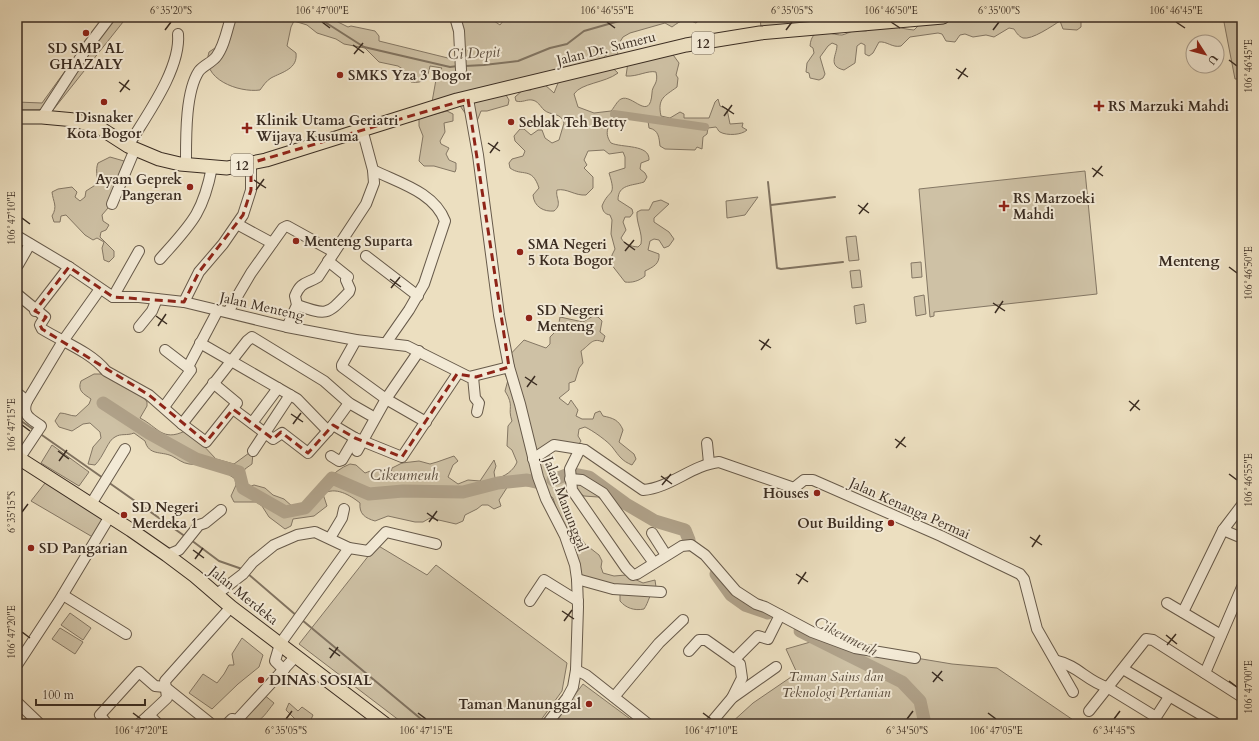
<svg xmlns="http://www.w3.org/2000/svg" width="1259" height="741" font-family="Cardo,serif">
  <rect width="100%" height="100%" fill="#ecdfc0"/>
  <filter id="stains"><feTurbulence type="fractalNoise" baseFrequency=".005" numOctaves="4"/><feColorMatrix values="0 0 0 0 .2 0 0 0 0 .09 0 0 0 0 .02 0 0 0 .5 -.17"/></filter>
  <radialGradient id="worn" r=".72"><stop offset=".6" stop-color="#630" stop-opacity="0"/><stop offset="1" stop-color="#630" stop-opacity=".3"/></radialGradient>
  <!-- green -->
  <g fill="#cec1a5" stroke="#847764">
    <path d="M104 17H127L53 110H17V102L42 103Z"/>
    <path d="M234 17H335L336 21 348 27 351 26 375 31 379 36V41L456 60 460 41 450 17H468V18L488 17 500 25 506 17H715L710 20 703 17 696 23C686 18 681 20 672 27L665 23 630 33 623 37 616 48 618 54 617 61 611 62 606 55 603 59 618 73C605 83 581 83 574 94L578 107 594 113 611 111C614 108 617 101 621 99 632 93 650 123 652 93 652 85 659 84 656 72 648 70 637 77 626 76L628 62 671 52 679 63 676 75 678 78 677 87C665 96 657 98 661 116L670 118 680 112 684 114V118H709L715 102 718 99 720 106 727 109 730 124 743 123 742 127 747 130C742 135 727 136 720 132 718 131 718 129 716 127L708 128 707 134 703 137 702 149 697 147 695 150 665 149 660 146C659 138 659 130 649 128L648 121C635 121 614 112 608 128 606 134 608 139 611 143 622 148 650 144 649 160L641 163 640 169 645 173 647 177 644 182C632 186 618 184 618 200L632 209 633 213 630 217H625L623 222 626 230 621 238C625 245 630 246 638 247L641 244C643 233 636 223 637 212L641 210H649L653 202 661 200 669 204 654 218V222L669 232 674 239 669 246 664 248 659 240 654 239 650 241 648 250 659 254C660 264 653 267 645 271V276C639 281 632 283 625 282L611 264 612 255 615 249 611 234 612 220 610 215C605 214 603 212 602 206 609 188 617 198 609 173L625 168V157L623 152 609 154 604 150 588 151 584 160 587 165 584 168 593 177V188L586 195C575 196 567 188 557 190 555 198 563 204 554 211 544 212 534 207 533 195L539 188C532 166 522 177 510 168L509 163 512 159 523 156 525 151 515 141 514 136 520 129H524L531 135 538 130H542L545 138 552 143 559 140 564 123C561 112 551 116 544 110 540 106 538 101 532 100 527 99 522 103 516 101L515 97 523 90H531L533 86 544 84 554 93 560 78 509 91 506 95 509 100 508 105 487 111H481L477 121 470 120 458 103 432 102 437 74 442 68 430 66C428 78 424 84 411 82L404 70 398 66 379 62 365 48 344 44 336 39 317 33 307 25 294 21 291 27 287 46 296 53C298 69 282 72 271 78 266 81 263 86 260 90 239 93 200 79 209 52L224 42Z"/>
    <path d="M760 17H914L761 28Z"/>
    <path d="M941 17H1088L1081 21V27L1077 30 1063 29 1060 21C1052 26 1032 40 1023 38 1018 36 1016 32 1014 29L1009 28 994 37 986 35 973 37 965 34 960 35 955 42 946 41 942 34 938 33 910 37 901 46C892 48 887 41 879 42L873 53 869 56 865 54V45L861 43 857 46 855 63 844 70C827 66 837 55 837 45L832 43 828 46 820 57 825 74 823 78 819 80 810 78 809 73 806 72 807 63 814 53 813 48 810 46C812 24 829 35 842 35 846 34 850 32 853 31 858 30 862 31 866 31 868 31 871 27 874 27 886 23 901 29 914 30L919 25Z"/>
    <path d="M1223 17H1242V79H1235Z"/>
    <path d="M447 111 453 114V121L444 123 445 132 440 141 441 144 449 148 446 154 449 160 456 163V169L455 172 434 166H424L419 161 423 136 419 126V118Z"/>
    <path d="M110 157 124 161 125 167 108 208 102 215 103 221 109 225 106 230 101 232 100 237 114 251V257L109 262 104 260 102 248 104 242 97 238 93 240 85 235 66 215 61 216 60 222H54L52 216C58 206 53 202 52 192L58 189 72 187 77 192 75 197 80 201 85 197 86 191 97 184C98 176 95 171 98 163Z"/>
    <path d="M1085 171 1097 294 934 312V316L930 317 919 189Z"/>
    <path d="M758 197 745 215 727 218 726 201Z"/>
    <path d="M856 236 859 260 849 261 846 237Z"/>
    <path d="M921 262 922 277 912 278 911 263Z"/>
    <path d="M860 270 862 287 852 288 850 271Z"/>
    <path d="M924 295 926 314 916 316 914 297Z"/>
    <path d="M864 304 866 322 856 324 854 306Z"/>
    <path d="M593 316 598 317 602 321 600 332 605 336 603 342C592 337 590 345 581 351L583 363 579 368 575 381 569 383V390L559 398 568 405 571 400 578 410 576 416 582 419H593L595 413 600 411 603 416C613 418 619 420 623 430L619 442 634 454 636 459 632 465C622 461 619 456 613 448 609 442 592 430 585 427L579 429 578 436 581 441 577 447 558 444C552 452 548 456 549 466L558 474 574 477 578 472C594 473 621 492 622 509L609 505 598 497 584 496 567 485 560 496 563 502 564 514 585 544 599 555 602 561 601 567 603 573 614 576 626 575 643 583 655 580 656 587C649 594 649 602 644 609 634 611 626 608 620 601V595L615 590 579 580 566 527 561 523 553 498 538 486C529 488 521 483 510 483L499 500 501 506 494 509 488 505H482L477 509 465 515 463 521 456 524 430 518 423 522H415L388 516 375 521C365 518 359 514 360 503 350 495 335 486 323 494L327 506 314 516 293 519 291 526 285 529 269 517 262 506 256 502H234L231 496 236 485 235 479C230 475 217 467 211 466 204 464 196 465 189 464 182 463 178 459 172 456 161 451 149 456 145 441L134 433C127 436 121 433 115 437 108 440 104 456 95 465L88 464 93 447 101 438 100 432 90 423 83 424 72 431 59 427 55 421 60 413C66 413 70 416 76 416L89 404 91 399C84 394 77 391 81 381L94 374H105L142 395 147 402V406L140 418C158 427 162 442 185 431L200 442 216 459 234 464 249 453H253L252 464 245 469 243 474 249 487 254 485 265 488 273 495 284 499 293 507 299 509 310 507C319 490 331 471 350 464L356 465 365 473C381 467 379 469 389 481L392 468 402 463 419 461 430 464 437 462 454 456 458 461 453 465 448 477 458 484 468 480 480 481 494 460 496 466 494 472 495 478C504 478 514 470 517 462L512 450 507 446 508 426 512 421C507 407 515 407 505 391L508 380 502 369V363L524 340 546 348 550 344V337L558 329 560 317 583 322Z"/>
    <path d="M52 445 89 472 79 486 41 463Z"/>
    <path d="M49 478 110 516 96 539 31 501Z"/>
    <path d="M377 545 427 575 436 565 567 663 562 691 538 724H404L299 644Z"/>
    <path d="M70 613 91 628 83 640 61 625Z"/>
    <path d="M60 628 83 642 75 654 52 639Z"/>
    <path d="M242 638 263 655 259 667 238 684 212 709 189 693 203 674 217 683 224 674 229 665H234L232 654Z"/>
    <path d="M814 641 952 664 997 668 1079 724H730L753 703 797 673 786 649Z"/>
    <path d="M583 684 637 724H553Z"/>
    <path d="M263 694 274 703C258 724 259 724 233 724Z"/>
    <path d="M289 703 298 711 302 707 313 715 309 724 295 723V719L286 710Z"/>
  </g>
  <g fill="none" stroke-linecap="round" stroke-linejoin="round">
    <!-- stream -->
    <g stroke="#817360" stroke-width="2">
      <path d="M317 17 364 47 450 67 458 66"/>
      <path d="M465 66 484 65 518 61 550 48 567 44 584 31 633 17"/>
      <path d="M768 182 777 268 781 269 843 262"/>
      <path d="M771 205 835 197"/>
      <path d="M17 418 34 430"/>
      <path d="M39 433 103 478"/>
      <path d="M108 482 186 537"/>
      <path d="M191 540 219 561 242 569"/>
      <path d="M247 573 297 616"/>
      <path d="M302 620 427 724"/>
    </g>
    <!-- canal -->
    <path stroke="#b0a28a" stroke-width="8" d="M614 114 705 127"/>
    <!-- river -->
    <g stroke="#b0a28a" stroke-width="13">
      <path d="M103 403 149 433 196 459 239 472 243 488 285 512 305 508 332 478 369 494 403 491 463 492 498 483 527 480 540 483"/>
      <path d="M574 474 589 477 626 504 655 521 685 530 689 540"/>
      <path d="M553 480 566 475"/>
      <path d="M716 574 731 595 745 605 768 613"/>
      <path d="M800 631 902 682 920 701 925 724"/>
    </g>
    <defs>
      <g id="minor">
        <path d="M455 17 459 31 461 70"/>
        <path d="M468 99 478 155 499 315 509 367 520 404 538 477 546 499 565 536 575 565 577 579 578 607 576 670 573 687 567 698 547 724"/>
        <path d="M42 117 88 46 110 17"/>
        <path d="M362 129 373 170C399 183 434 192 445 221L424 284 409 310 386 343"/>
        <path d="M128 146C146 116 181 69 178 34"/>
        <path d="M186 165C186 139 185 92 199 71 204 65 211 63 216 57 224 47 227 30 231 17"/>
        <path d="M112 204 135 149"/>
        <path d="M237 224 272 243"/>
        <path d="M17 236 69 267 113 297H139L184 302 287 327 356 340 407 346 469 377 509 367"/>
        <path d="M366 256 418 296"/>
        <path d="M160 259C191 224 203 214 212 167"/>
        <path d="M18 265 30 244"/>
        <path d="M17 294 45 317 40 325 42 329C63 342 91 352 106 371L149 395 182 424 206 442 237 403 213 383"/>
        <path d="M113 297 139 251"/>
        <path d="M184 302 199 272 223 244 243 215 251 190V163"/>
        <path d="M297 305C328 316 327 315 349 292L350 289 346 280 348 277 328 261"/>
        <path d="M35 311 69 267"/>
        <path d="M228 312 251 273 283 228 287 226 334 252"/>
        <path d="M139 327 152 311 157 299"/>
        <path d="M287 327 297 305 295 296C301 281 307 284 318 277L366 204 374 183 373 170"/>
        <path d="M356 340 342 365V367L386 399 426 422"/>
        <path d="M200 343 297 399 328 431"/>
        <path d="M188 367 218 310"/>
        <path d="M473 377 475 398 479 403 477 412"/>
        <path d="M17 393 27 401"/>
        <path d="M164 407 191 370 165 350"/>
        <path d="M233 409 273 439 282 433 308 453 333 425 349 403"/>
        <path d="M252 423 278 388"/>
        <path d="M182 424 247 341 252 337 324 381 349 403 370 415"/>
        <path d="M333 425 355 438 402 457 458 373"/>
        <path d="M707 443 709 463"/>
        <path d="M580 449 570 469 572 490 626 568 633 575 637 574 682 546 691 545 705 555 736 591 756 604 765 607 812 632 855 648 915 658"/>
        <path d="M253 451 290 395"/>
        <path d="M357 451 386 399 419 351"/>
        <path d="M331 456 339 461 342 460 355 438"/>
        <path d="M19 459 41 426C31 419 21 415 27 401L63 341 100 289"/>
        <path d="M533 459 554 445 585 450 643 490C670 488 692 465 719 462L794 488 804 480H813L941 536 1020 574 1024 579 1037 629 1073 692"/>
        <path d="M570 479 582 480 603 493 654 563"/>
        <path d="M91 504 125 449"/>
        <path d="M1223 530 1242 538"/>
        <path d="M652 533 666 555"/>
        <path d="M330 538 342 518 344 509"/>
        <path d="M167 555 179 550 199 525 205 523 221 510"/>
        <path d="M577 579 613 589 661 592"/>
        <path d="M217 594 243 574 253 562 274 545 297 535 315 532 349 548 368 551 386 532 436 544"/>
        <path d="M63 595 126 634"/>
        <path d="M530 601 544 580 578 601"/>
        <path d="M1167 603 1221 635"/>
        <path d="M1183 612 1223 530 1242 505"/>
        <path d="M689 651 699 640H706L740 664 742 678 732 698"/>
        <path d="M734 660 758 636 768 639 780 615"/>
        <path d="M1057 661C1077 665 1088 682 1107 687L1156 717"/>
        <path d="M17 665 59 601 110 516"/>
        <path d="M1123 669 1217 724"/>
        <path d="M284 670 275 661 280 644 349 548"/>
        <path d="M576 670 586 675 648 724"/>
        <path d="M1205 673 1242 587"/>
        <path d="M614 697 659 643 683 620"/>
        <path d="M17 702 40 724"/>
        <path d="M1089 711 1146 639 1153 640 1242 697"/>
        <path d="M1157 723 1156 717 1169 697"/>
        <path d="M107 724 100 715 139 672 155 686 165 687 210 723"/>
        <path d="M139 724 149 715"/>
        <path d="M158 724 149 715 167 698 165 681 231 607"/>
        <path d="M227 724 232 719 237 720 296 656"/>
        <path d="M710 724 732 698 776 667"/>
      </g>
      <g id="major">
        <path d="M17 117H42L75 120 100 128 128 146 159 159 180 164 227 168 266 160 457 100 686 45 760 33 943 17"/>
        <path d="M17 457 131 530 167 555 195 576 231 607 385 724"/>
      </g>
    </defs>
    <!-- minor casing -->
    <use href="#minor" stroke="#675a4a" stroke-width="12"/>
    <!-- major casing -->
    <use href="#major" stroke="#3b2d22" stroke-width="15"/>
    <!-- minor -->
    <use href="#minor" stroke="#f3ead6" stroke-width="10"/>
    <!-- major -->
    <use href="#major" stroke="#ecdfc0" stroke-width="13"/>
  </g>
  <!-- marked area -->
  <path fill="none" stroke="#8f2418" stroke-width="3" stroke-dasharray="8 5" stroke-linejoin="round" d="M468 99 509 367 476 377 457 374 402 457 355 438 333 425 308 453 281 432 273 439 233 409 206 442 149 395 42 329 40 325 46 317 35 311 69 267 113 297 184 302 199 272 243 215 251 190V163Z"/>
  <!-- ticks -->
  <path fill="none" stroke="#3b2d22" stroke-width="1.5" d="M322 22 330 28M607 22 615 28M891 22 900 28M1176 22 1185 28M165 30 171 22M786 30 792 22M993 30 999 22M353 45 364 53M354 54 363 43M1229 60 1237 66M956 69 968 77M958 79 966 68M119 82 130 90M120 92 129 80M722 106 734 114M724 116 732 105M488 143 500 151M490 153 498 142M1092 168 1103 176M1093 177 1102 166M254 180 266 188M256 190 264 179M858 205 869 213M859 214 868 203M22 218 30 224M624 242 635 250M625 251 634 240M1229 267 1237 273M390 279 401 287M391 288 400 277M993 303 1005 311M995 313 1003 301M156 316 167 324M158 326 166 314M759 340 771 348M761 350 769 339M525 377 537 385M527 387 535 376M1129 401 1140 410M1130 411 1139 400M291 414 303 422M293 424 301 413M22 425 30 431M895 439 906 447M896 448 905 437M58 451 69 459M59 461 67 450M1229 474 1237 480M661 476 672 484M662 485 671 474M22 512 28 504M427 513 438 521M429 522 437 511M1030 537 1042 545M1032 547 1040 535M193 550 204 558M195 559 203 548M796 574 808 582M798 584 806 572M562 611 574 619M564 621 572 610M22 632 30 638M1166 635 1177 644M1167 645 1176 634M329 648 340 656M330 658 338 647M932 672 943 681M1229 681 1237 687M933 682 942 671M133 713 141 719M418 713 426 719M703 713 711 719M988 713 996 719M286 719 292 711M907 719 913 711M1114 719 1120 711"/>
  <!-- markers -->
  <g fill="#8f2418" stroke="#f3ead6" stroke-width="1.5">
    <circle cx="86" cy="33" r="4"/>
    <circle cx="340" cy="75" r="4"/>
    <circle cx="104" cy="102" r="4"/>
    <path d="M1097 100h4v4h4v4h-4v4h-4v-4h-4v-4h4z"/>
    <circle cx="511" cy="122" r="4"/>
    <path d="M245 122h4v4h4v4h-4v4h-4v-4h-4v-4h4z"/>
    <circle cx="190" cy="187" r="4"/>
    <path d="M1002 200h4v4h4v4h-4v4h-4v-4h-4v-4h4z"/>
    <circle cx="296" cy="241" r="4"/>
    <circle cx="520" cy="252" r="4"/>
    <circle cx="529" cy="318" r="4"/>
    <circle cx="817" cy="493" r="4"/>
    <circle cx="124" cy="515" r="4"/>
    <circle cx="891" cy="523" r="4"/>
    <circle cx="31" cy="548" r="4"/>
    <circle cx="261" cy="680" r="4"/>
    <circle cx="589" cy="704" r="4"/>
  </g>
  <g text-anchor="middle" stroke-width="4" stroke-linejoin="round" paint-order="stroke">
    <!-- shield labels -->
    <g fill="#f3ead6" stroke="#726658" stroke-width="1">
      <rect x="692" y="32" width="22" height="22" rx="3"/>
      <rect x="231" y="154" width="22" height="22" rx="3"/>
    </g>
    <g font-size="13" font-weight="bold" fill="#3b2d22">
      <text x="703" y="48">12</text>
      <text x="242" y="170">12</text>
    </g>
    <!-- poi labels -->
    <g font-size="14" font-weight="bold" fill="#3b2d22" stroke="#f3ead6" text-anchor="start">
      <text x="86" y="53" text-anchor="middle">SD SMP AL<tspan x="86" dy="16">GHAZALY</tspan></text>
      <text x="348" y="80">SMKS Yza 3 Bogor</text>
      <text x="1108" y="111">RS Marzuki Mahdi</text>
      <text x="104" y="122" text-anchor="middle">Disnaker<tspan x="104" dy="16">Kota Bogor</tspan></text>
      <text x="256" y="125">Klinik Utama Geriatri<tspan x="256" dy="16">Wijaya Kusuma</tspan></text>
      <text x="519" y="127">Seblak Teh Betty</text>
      <text x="182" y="184" text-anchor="end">Ayam Geprek<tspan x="182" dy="16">Pangeran</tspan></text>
      <text x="1013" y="203">RS Marzoeki<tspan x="1013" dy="16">Mahdi</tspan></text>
      <text x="304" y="246">Menteng Suparta</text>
      <text x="528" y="249">SMA Negeri<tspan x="528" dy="16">5 Kota Bogor</tspan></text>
      <text x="537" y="315">SD Negeri<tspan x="537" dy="16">Menteng</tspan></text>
      <text x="809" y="498" text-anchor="end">Houses</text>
      <text x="132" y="512">SD Negeri<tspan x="132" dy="16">Merdeka 1</tspan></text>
      <text x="883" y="528" text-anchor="end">Out Building</text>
      <text x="39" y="553">SD Pangarian</text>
      <text x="269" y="685">DINAS SOSIAL</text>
      <text x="581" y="709" text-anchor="end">Taman Manunggal</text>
    </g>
    <!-- street labels -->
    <g font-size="14" fill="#3b2d22" stroke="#f3ead6">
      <text transform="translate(606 48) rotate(-14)" y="5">Jalan Dr. Sumeru</text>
      <text transform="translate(262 306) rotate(13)" y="5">Jalan Menteng</text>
      <text transform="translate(566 504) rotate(69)" y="5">Jalan Manunggal</text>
      <text transform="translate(910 508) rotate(24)" y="5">Jalan Kenanga Permai</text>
      <text transform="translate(244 595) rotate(39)" y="5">Jalan Merdeka</text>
    </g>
    <!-- park labels -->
    <g font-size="14" font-style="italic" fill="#584b3c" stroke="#f3ead6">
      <text x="836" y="681">Taman Sains dan<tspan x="836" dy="16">Teknologi Pertanian</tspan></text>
    </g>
    <!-- water labels -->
    <g font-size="15" font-style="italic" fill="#5e5041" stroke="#f3ead6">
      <text transform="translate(474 53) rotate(-3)" y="5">Ci Depit</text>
      <text x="404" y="480">Cikeumeuh</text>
      <text transform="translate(846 636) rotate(27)" y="5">Cikeumeuh</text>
    </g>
    <!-- neighbourhood labels -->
    <g font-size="15" font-weight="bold" fill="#3b2d22" stroke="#f3ead6">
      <text x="1189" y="266">Menteng</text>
    </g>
  </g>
  <!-- margin -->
  <rect width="1259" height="741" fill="none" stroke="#ecdfc0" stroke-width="44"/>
  <!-- north arrow -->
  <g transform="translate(1205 54) rotate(126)"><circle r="19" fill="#f3ead6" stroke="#a99e8e"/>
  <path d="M0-3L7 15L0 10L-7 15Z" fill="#8f2418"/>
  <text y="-6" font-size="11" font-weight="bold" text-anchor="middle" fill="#3b2d22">U</text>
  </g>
  <!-- scale -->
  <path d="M36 699v6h109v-6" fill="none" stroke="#3b2d22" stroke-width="2"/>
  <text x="42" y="699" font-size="12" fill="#3b2d22" stroke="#f3ead6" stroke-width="3" paint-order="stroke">100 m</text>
  <rect x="22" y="22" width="1215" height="697" fill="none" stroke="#3b2d22" stroke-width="1.5"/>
  <g font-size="10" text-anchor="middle" fill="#3b2d22">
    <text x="171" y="14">6°35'20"S</text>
    <text x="322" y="14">106°47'00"E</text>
    <text x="607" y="14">106°46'55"E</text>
    <text x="792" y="14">6°35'05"S</text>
    <text x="891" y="14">106°46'50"E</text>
    <text x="999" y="14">6°35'00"S</text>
    <text x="1176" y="14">106°46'45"E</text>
    <text transform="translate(1248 66) rotate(-90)" y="4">106°46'45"E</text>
    <text transform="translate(11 218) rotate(-90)" y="4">106°47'10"E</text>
    <text transform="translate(1248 273) rotate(-90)" y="4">106°46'50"E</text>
    <text transform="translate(11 425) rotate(-90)" y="4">106°47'15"E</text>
    <text transform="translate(1248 480) rotate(-90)" y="4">106°46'55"E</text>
    <text transform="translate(11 512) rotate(-90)" y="4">6°35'15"S</text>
    <text transform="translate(11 632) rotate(-90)" y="4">106°47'20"E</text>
    <text transform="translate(1248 687) rotate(-90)" y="4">106°47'00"E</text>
    <text x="141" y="734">106°47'20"E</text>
    <text x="286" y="734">6°35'05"S</text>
    <text x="426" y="734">106°47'15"E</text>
    <text x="711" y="734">106°47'10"E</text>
    <text x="907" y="734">6°34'50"S</text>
    <text x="996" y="734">106°47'05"E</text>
    <text x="1114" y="734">6°34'45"S</text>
  </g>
  <rect width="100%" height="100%" filter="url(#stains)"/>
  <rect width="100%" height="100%" fill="url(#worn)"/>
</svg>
